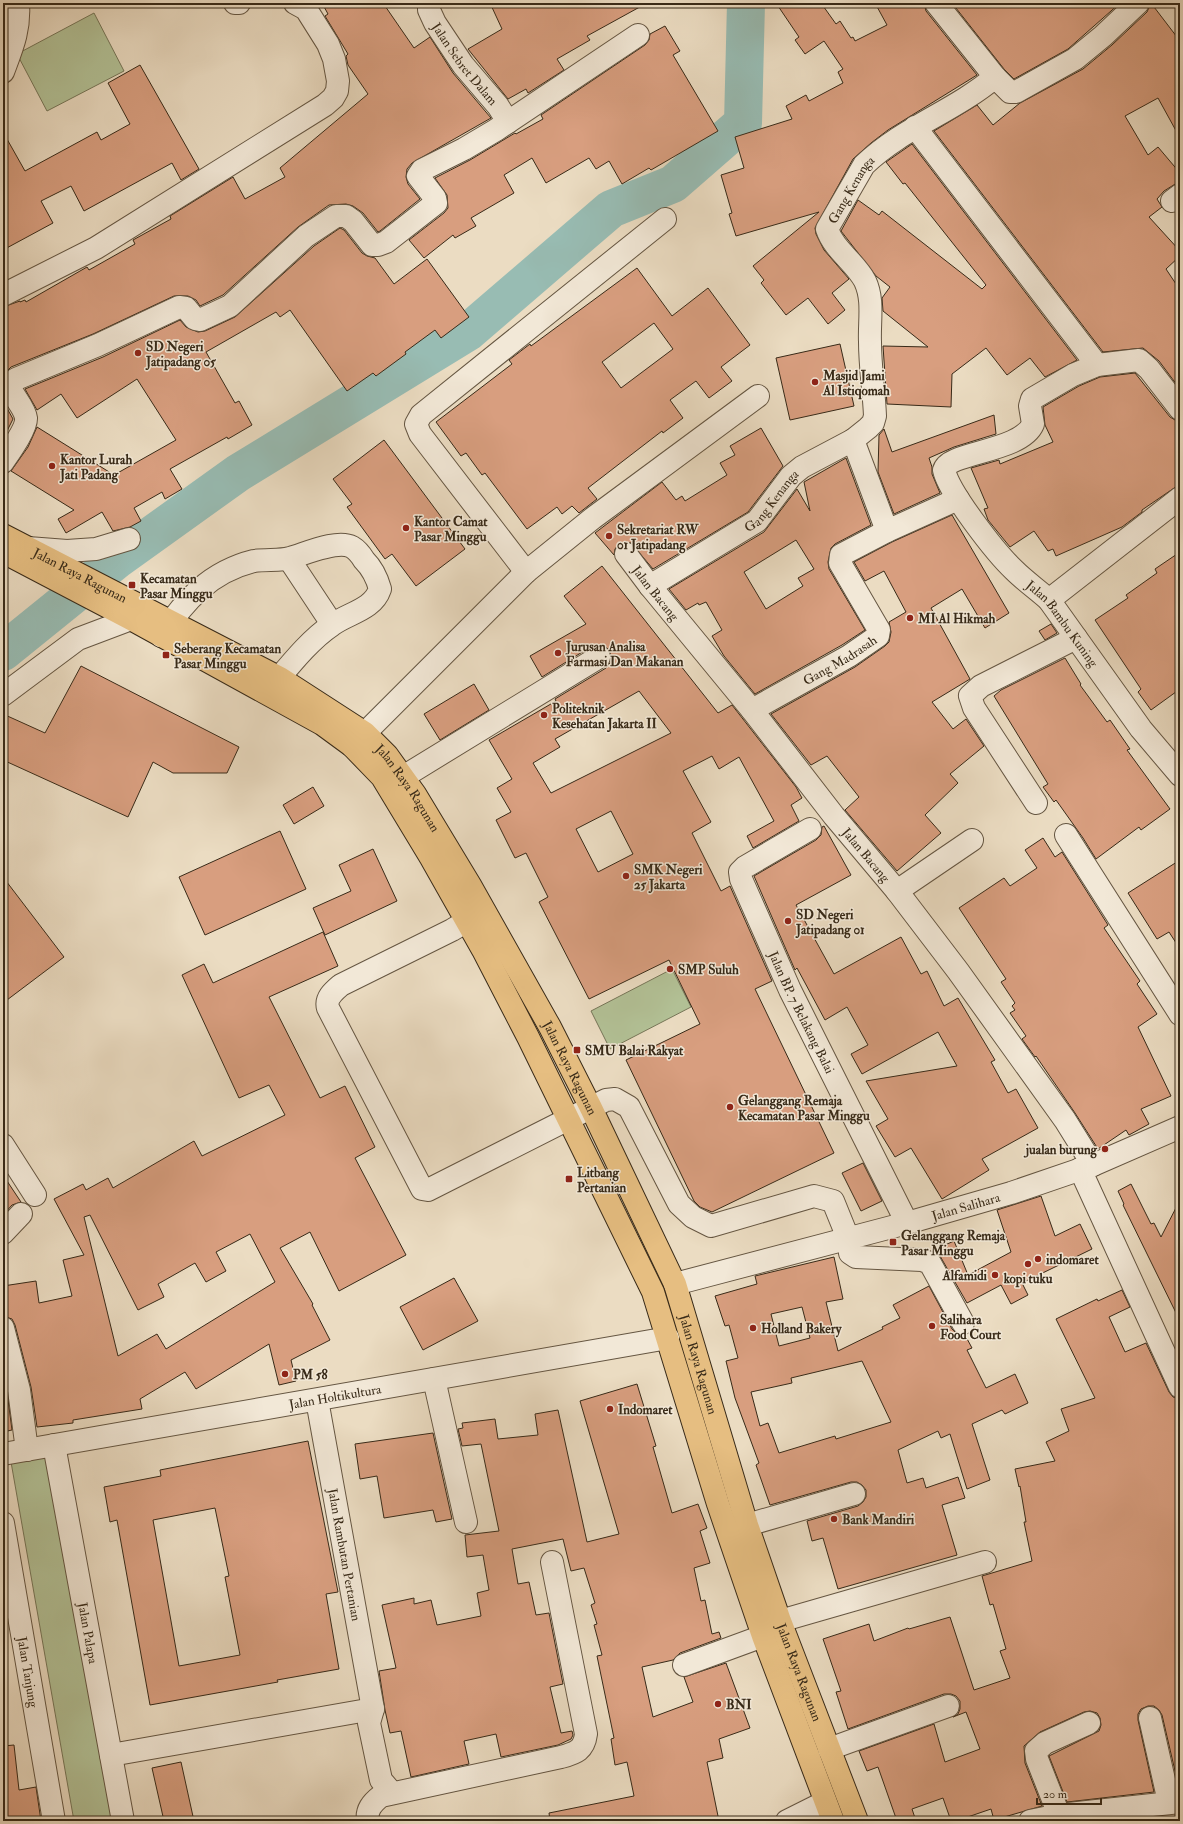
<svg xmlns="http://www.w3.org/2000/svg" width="1183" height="1824" font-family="'IM FELL Double Pica',serif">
  <rect width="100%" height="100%" fill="#ebdcc2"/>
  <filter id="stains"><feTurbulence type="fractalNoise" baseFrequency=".005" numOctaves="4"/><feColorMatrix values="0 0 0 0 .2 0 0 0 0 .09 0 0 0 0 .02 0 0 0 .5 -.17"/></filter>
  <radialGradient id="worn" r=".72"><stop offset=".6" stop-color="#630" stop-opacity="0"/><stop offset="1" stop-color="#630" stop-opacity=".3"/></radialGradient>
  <!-- green -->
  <g fill="#b3c297" stroke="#767658">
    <path d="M94 13 124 71 47 111 17 54Z"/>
    <path d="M672 969 691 1007 610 1049 591 1011Z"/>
    <path d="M51 1455 115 1821H74L11 1462Z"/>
  </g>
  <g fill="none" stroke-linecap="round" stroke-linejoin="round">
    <!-- river -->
    <path stroke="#98bcb3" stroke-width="38" d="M3 652 118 559 238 473 468 332 611 209 673 184 743 123 746 3"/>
  </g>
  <!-- building -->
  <g fill="#d89e7f" stroke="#382a18" fill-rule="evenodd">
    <path d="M322 3H383L414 48 430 37 453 73 491 118 412 163 407 169 406 177 408 184 420 199 380 231 378 232 363 213 353 206 346 204 329 205 298 227 223 295 200 306 196 300 188 296H174L93 334 11 367 3 375V307L20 301V302L25 300 26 302 87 267 89 270 135 244 133 240 171 219 170 216 233 177 245 199 285 177 280 168 368 94 348 65 346 56 348 54 325 16 328 14Z"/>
    <path d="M490 3H647L587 36 590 40 557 59 564 70 528 93 526 89 508 99 468 49 502 29Z"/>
    <path d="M776 3H821L836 24 840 21 851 38 853 37 855 41 887 25 875 3H924L926 11 977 75 888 130 871 143 853 159 815 228 816 234 824 250 849 279 832 293 845 310 828 324 808 298 786 315 761 283 764 280 753 266 819 212 736 236 729 214 732 213 721 175 744 168 735 137 792 119 786 106 806 95 809 101 843 83 838 72 843 69 824 41 805 54 795 40 799 37Z"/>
    <path d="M952 3H1120L1068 49 1014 79 1004 69Z"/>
    <path d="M1151 3 1180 41V138L1158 98 1125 116 1148 155 1158 147 1180 173V181L1164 191 1157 199 1162 207 1149 217 1180 251V256L1166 269 1180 290V389L1159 361 1143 348 1103 352 934 131 977 105 993 125 1020 103 1083 69 1112 45 1147 12Z"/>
    <path d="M665 26 680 51 673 55 718 131 651 170 649 168 622 184 609 161 596 169 589 158 546 183 532 158 504 175 514 193 471 218 476 226 455 238 453 235 424 258 409 240 444 213 448 208 447 195 435 178 470 160 515 133 516 134 543 119 541 115 645 45 649 40 650 34Z"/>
    <path d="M140 65 199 169 181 180 172 163 84 211 71 186 41 201 53 223 3 250V132L25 171 97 132 101 140 130 124 108 83Z"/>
    <path d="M912 144 1077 360 1045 377 1030 358 1007 375 986 348 952 374 951 407 887 404 883 346 928 347 883 311 882 298 890 287 876 276 841 231 858 200 879 215 882 211 982 289 986 285 905 183 903 184 886 162Z"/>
    <path d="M340 228 344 230 362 253 367 256 375 258 394 284 427 259 469 317 441 338 435 330 405 352 406 354 376 376 373 373 347 391 290 310 280 317 276 312 206 352 235 403 239 401 252 425 228 439 227 437 170 469 182 489 165 499 162 492 134 508 141 521 130 527 113 531 102 512 66 533 58 519 74 510 11 471 28 447 37 427 114 475 176 440 137 379 77 418 61 394 37 410 25 389 103 357 180 320 186 327 198 332 205 331 235 317 314 246Z"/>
    <path d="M637 268 672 316 708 288 750 345 721 367 732 381 709 398 696 381 670 400 683 418 663 433 662 431 588 488 597 499 579 513 572 506 562 514 557 507 527 529 485 473 482 475 466 453 461 456 436 422 512 364 509 360 530 344 531 346ZM654 323 673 349 621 388 602 362Z"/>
    <path d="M840 344 854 406 790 420 776 358Z"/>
    <path d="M1135 373 1170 417 1175 420 1180 421V484L1142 510V512L1122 527 1056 556 1053 549 1048 551 1034 531 1010 547 988 520 984 509 988 508 971 468 999 460 1000 464 1053 442 1045 425 1043 407 1079 386 1100 377Z"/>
    <path d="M3 401 13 419 3 439Z"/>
    <path d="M994 415 996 434 954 447 929 458 932 467V474L940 493 894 514 878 472 879 435 884 429 892 452Z"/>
    <path d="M761 428 783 466 748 512 653 569 631 543 625 542 619 544 615 549 614 555 595 533 662 482 676 500 682 496 685 501 727 475 720 463 735 455 730 446Z"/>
    <path d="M384 440 465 549 416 586 392 554 385 559 347 507 352 504 333 479Z"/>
    <path d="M846 458 871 525 835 544 831 548 828 562 829 569 865 630 842 645 755 694 724 656 712 636 722 630 706 602 699 605 698 603 686 610 669 589 764 532 797 489 810 511 804 482ZM796 540 814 569 798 578 803 586 766 609 744 572Z"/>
    <path d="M952 515 1009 613 985 628 962 589 931 608 970 679 932 702 953 729 966 719 984 746 950 774 958 783 925 815 941 833 897 871 845 810 859 797 827 756 811 765 771 714 855 667 885 646 889 642 891 632 889 622 906 612 884 571 865 581 854 562 892 542Z"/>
    <path d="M1180 552V689L1151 710 1138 692 1141 689 1095 620 1128 598 1126 595 1157 573 1155 569Z"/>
    <path d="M602 566 718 713 732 705 796 787 802 798 791 805 799 821 753 848 747 836 774 821 739 757 719 769 712 756 683 771 711 822 692 833 721 891 730 886 772 981 755 989 834 1153 712 1212 700 1207 694 1201 626 1060 700 1024 669 960 589 999 539 902 548 897 526 853 515 858 496 820 511 812 497 788 512 779 489 740 556 701 555 699 606 668 610 663 611 656 609 650 605 646 598 645 592 646 542 677 530 656 586 624 564 596ZM639 691 671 733 551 793 533 763 560 747 555 739ZM611 811 633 854 598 872 576 829Z"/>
    <path d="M1051 624 1057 633 1045 640 1039 631Z"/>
    <path d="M1065 658 1081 684 1080 685 1107 722 1110 720 1130 749 1127 750 1170 809 1141 830 1139 827 1096 859 1083 838 1056 800 1054 802 1043 787 1048 784 994 696 1001 690Z"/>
    <path d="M81 666 239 747 227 773H173L153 762 128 817 3 760V714L45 733Z"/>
    <path d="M474 684 489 710 440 740 424 714Z"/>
    <path d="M313 787 324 806 294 824 283 805Z"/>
    <path d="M824 826 851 875 796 905 834 974 901 937 921 974 927 971 944 1006 958 998 995 1060 991 1062 1008 1093 1016 1089 1038 1128 982 1159 989 1170 942 1199 911 1148 895 1157 876 1126 888 1119 866 1081 957 1066 938 1032 862 1074 851 1054 868 1045 847 1007 825 1020 797 968 795 970 754 876 816 840 821 835 822 827Z"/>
    <path d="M280 831 306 889 205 935 179 877Z"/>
    <path d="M1043 838 1055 857 1062 852 1108 925 1104 928 1140 981 1137 984 1157 1014 1138 1027 1171 1096 1141 1109 1149 1124 1129 1135 1126 1130 1098 1149 1075 1113 1036 1056 1035 1057 1022 1039 1026 1036 1010 1013 1015 1010 1012 1006 1015 1003 1001 982 1006 979 959 908 1004 878 1010 886 1037 868 1025 850Z"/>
    <path d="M373 849 397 901 325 935 313 908 351 891 339 865Z"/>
    <path d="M1180 860V949L1169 932 1157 939 1128 893Z"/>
    <path d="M3 877 64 957 3 1003Z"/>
    <path d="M323 932 338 966 269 997 320 1098 345 1086 375 1147 355 1158 406 1255 339 1291 310 1232 280 1248 313 1304 312 1305 330 1340 291 1360 296 1381 279 1385 269 1344 196 1389 185 1372 140 1399 142 1409 73 1420V1423L37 1427 31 1387 15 1325 12 1319 3 1316V1286L36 1281 39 1303 72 1296 63 1260 84 1255 54 1199 83 1184 86 1190 108 1178 113 1188 194 1141 202 1156 285 1115 269 1085 239 1098 182 975 204 964 213 983ZM90 1215 138 1310 164 1297 158 1284 195 1263 206 1282 226 1271 216 1252 250 1234 275 1282 166 1349 157 1334 118 1356 84 1217Z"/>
    <path d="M863 1163 882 1201 861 1211 842 1173Z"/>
    <path d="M3 1175 21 1202 12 1205 3 1215Z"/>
    <path d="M1131 1184 1151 1224 1154 1223 1161 1237 1180 1200V1321L1123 1205 1124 1204 1118 1191Z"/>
    <path d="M1041 1196 1055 1236 1080 1224 1092 1249 1022 1283 1028 1295 1011 1304 1001 1285 967 1303 936 1249 954 1241 968 1275 1011 1252 997 1210Z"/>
    <path d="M834 1257 843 1299 826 1302 838 1351 883 1329 882 1327 900 1318 893 1305 929 1286 952 1329 957 1334 965 1335 972 1348 967 1350 986 1388 1015 1374 1028 1403 1005 1414 1002 1410 972 1424 990 1480 967 1489 950 1434 941 1438 938 1431 898 1450 907 1483 923 1478 926 1488 958 1477 965 1498 942 1505 957 1555 838 1589 823 1538 812 1541 807 1521 858 1506 863 1502 866 1497V1490L862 1485 857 1482H851L770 1505 756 1465 759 1463 735 1398 726 1361 738 1358 729 1325 725 1326 715 1296 757 1284 755 1276ZM802 1307 810 1338 779 1346 771 1314ZM862 1361 891 1422 836 1439 835 1436 779 1453 768 1423 760 1426 751 1392 792 1383 791 1378Z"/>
    <path d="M454 1278 478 1321 423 1350 400 1307Z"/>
    <path d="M1122 1290 1130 1307 1109 1317 1125 1352 1146 1343 1169 1392 1173 1397 1180 1399V1787L1179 1788 1162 1715 1159 1710 1154 1706H1148L1141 1709 1138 1714V1720L1154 1792 1067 1802 1049 1756 1099 1731 1101 1725 1100 1718 1097 1713 1090 1711 1084 1712 1040 1732 1024 1746 1025 1763 1042 1806 994 1820 991 1809 956 1821H951L943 1798 912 1809 916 1821H897L878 1767 867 1771 859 1751 934 1724 945 1762 980 1749 966 1712 953 1717 958 1714 960 1709V1701L956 1696 951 1694H944L848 1729 836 1692 841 1691 823 1639 869 1624 874 1641 908 1628 909 1629 950 1617 974 1690 1010 1678 1000 1651 1006 1649 993 1604 990 1605 982 1576 1032 1561 1024 1522H1026L1020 1486 1019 1487 1015 1469 1055 1461 1046 1442 1069 1431 1061 1409 1095 1398 1056 1319 1097 1299 1098 1301Z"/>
    <path d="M3 1378 7 1392 12 1430 3 1432Z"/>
    <path d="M637 1384 656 1446 653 1447 672 1513 698 1504 707 1528 700 1531 710 1563 694 1568 701 1601 705 1600 712 1634 719 1632 721 1638 680 1653 673 1660 642 1667 653 1717 693 1702 684 1677 726 1663 750 1728 719 1739 723 1758 707 1762 719 1821H550L549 1813 634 1796 627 1762 615 1765 611 1739 614 1738 597 1656 602 1655 594 1625 597 1624 591 1605 595 1603 584 1568 571 1571 563 1539 512 1549 518 1584 529 1582 536 1615 549 1613 563 1684 550 1687 561 1733 572 1731 573 1735 571 1739 558 1745 501 1757 496 1734 464 1741 469 1764 411 1777 401 1731 390 1733 385 1710 379 1671 396 1668 382 1605 414 1598V1604L431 1600 437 1625 481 1616 477 1593 489 1590 483 1555 467 1557 465 1535 499 1531 481 1444 462 1446 458 1429 463 1428 462 1423 495 1419 498 1439 538 1435 535 1414 558 1410 587 1542 619 1534 580 1401Z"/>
    <path d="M433 1433 452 1519 436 1522 433 1510 384 1518 377 1476 360 1479 355 1444Z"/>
    <path d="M308 1441 338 1592 326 1594 339 1669 277 1680 278 1682 150 1705 117 1520 110 1522 104 1487 161 1476 160 1470ZM215 1508 229 1576 225 1577 240 1655 179 1666 153 1520Z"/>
    <path d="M14 1745 19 1790 36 1787 41 1821H3V1746Z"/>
    <path d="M181 1762 194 1821H164L152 1768Z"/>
  </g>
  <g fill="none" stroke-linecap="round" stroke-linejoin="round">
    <defs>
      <g id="minor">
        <path d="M235 3H239"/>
        <path id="s1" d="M429 3V10L435 23 463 65 498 106 508 122"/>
        <path d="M936 3 995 77"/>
        <path d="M3 72C12 48 20 30 18 3"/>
        <path d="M915 127 1097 365"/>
        <path d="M1172 201 1180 195"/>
        <path d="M3 295 96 248 325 105 333 98 337 91 338 81 334 59 328 44 306 9 295 3"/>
        <path id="s2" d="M1180 409 1149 369 1139 360 1097 365 1073 375 1032 399 1030 406 1033 424C1021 452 948 452 944 470 949 493 996 553 1014 570 1025 581 1038 590 1049 600L1141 729 1180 775"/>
        <path d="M853 440 887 531 958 499"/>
        <path d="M3 462C9 453 27 428 26 418 25 409 15 398 11 390L10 386 16 379 98 345 179 307 186 308 195 319 200 320 230 306 306 236 336 216H346L353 221 372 245H378L386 242 436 203 435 198 418 176 422 170 464 149 496 130 638 35"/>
        <path d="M28 548 67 551 96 549 129 539"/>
        <path id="s3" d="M626 554 650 586 752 710 834 816 897 891 958 971 1065 1120 1093 1165"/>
        <path d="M289 559 332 624"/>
        <path d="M526 572 420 434 416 424 421 415 665 219"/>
        <path id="s4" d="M650 586 757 521 791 476 802 467 853 440 868 428 873 423 875 416C874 391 870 367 870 342 869 322 874 300 865 281 855 262 834 250 827 229L864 165C902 128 955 111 995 77L1010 92H1016L1075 59 1103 36 1138 3"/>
        <path d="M1049 600 1180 498"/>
        <path d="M161 636C185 600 210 572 254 561 265 559 281 561 290 558 305 554 337 539 352 547 357 550 361 555 364 560 372 568 377 578 380 589 373 610 348 613 332 625 308 641 287 669 268 691"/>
        <path d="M3 695 78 639 131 619 142 610"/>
        <path id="s5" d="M752 710 849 656 878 636 879 630 840 563 841 555 887 531"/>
        <path d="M352 746 526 572 593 518 758 396"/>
        <path d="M403 777 599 657"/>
        <path d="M1036 803 974 708 970 696 981 686 1076 638"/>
        <path id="s6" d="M810 829 745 867 740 872 741 879 790 990 907 1223"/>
        <path d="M1066 835 1180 1014"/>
        <path d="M897 891 972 840"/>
        <path d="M482 912 452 930 341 985C334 991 325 998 328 1008L422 1189 428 1190 606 1100 615 1099 629 1107 679 1204 693 1217 711 1226 814 1196 833 1201 848 1238 850 1253 856 1257 922 1260 930 1263 963 1323"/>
        <path d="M3 1145 35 1195"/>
        <path d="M1080 1169 1180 1387"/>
        <path d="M3 1233 21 1214"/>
        <path id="s7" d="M675 1284 907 1223 1011 1193 1093 1165 1180 1127"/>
        <path d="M3 1328 19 1390 27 1450"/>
        <path d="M434 1379 466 1522"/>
        <path id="s8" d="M317 1400 373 1709 369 1723 381 1780 392 1793"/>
        <path id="s9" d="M54 1445 123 1821"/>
        <path id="s10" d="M3 1454 668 1338"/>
        <path id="s11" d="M3 1523 54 1821"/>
        <path d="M747 1525 854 1494"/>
        <path d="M780 1621 985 1562"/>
        <path d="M684 1665 763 1636"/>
        <path d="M1150 1718 1169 1802"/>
        <path d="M829 1749 948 1706"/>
        <path d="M111 1755 373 1709"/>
        <path d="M1059 1815 1037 1759 1036 1751 1045 1743 1089 1723"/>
        <path d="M368 1821C366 1810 372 1803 381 1796L561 1757C576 1753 584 1750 586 1734L552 1562"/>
        <path d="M787 1821 825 1802"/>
        <path d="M1030 1821 1059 1815 1180 1802"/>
      </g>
      <g id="major">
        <path id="s12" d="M3 535 280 678 365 733 387 755 415 794 470 885 550 1027 591 1108 675 1284 747 1525 780 1621 857 1821"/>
        <path d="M3 552 131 619 322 724 352 746 382 777 431 858 483 950 528 1037 653 1292 718 1504 763 1636 833 1821"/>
      </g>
    </defs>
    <!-- minor casing -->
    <use href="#minor" stroke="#655642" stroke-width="24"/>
    <!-- major casing -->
    <use href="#major" stroke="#382a18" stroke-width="24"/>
    <!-- minor -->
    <use href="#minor" stroke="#f2e8d7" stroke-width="22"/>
    <!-- major -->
    <use href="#major" stroke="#e6be81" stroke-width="22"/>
  </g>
  <!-- markers -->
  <g fill="#8f2418" stroke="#f2e8d7" stroke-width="1.5">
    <circle cx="138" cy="353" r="4"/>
    <circle cx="815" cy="382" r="4"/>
    <circle cx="52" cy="466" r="4"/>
    <circle cx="406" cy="528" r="4"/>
    <circle cx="609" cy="536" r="4"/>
    <rect x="128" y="581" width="8" height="8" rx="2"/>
    <circle cx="910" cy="618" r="4"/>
    <circle cx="558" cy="653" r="4"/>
    <rect x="162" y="651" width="8" height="8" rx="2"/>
    <circle cx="544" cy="715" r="4"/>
    <circle cx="626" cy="876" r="4"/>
    <circle cx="788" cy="921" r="4"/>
    <circle cx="670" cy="969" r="4"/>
    <rect x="573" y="1046" width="8" height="8" rx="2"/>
    <circle cx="730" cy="1107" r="4"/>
    <circle cx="1105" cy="1149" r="4"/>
    <rect x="565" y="1175" width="8" height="8" rx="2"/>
    <rect x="889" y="1238" width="8" height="8" rx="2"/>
    <circle cx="1038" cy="1259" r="4"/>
    <circle cx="1028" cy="1264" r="4"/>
    <circle cx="995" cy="1275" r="4"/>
    <circle cx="932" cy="1326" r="4"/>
    <circle cx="753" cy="1328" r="4"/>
    <circle cx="285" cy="1374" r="4"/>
    <circle cx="610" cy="1409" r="4"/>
    <circle cx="834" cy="1519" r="4"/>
    <circle cx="718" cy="1704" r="4"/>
  </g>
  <g text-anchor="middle" stroke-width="3" stroke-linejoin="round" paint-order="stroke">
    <!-- street labels -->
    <g font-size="13" fill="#382a18" stroke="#f2e8d7">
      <text dy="5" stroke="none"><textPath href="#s1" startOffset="72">Jalan Sebret Dalam</textPath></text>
      <text dy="5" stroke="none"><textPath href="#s4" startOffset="534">Gang Kenanga</textPath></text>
      <text dy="5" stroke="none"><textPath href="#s4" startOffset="150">Gang Kenanga</textPath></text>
      <text dy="5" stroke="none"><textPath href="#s12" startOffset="87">Jalan Raya Ragunan</textPath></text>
      <text dy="5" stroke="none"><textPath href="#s3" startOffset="49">Jalan Bacang</textPath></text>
      <text dy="5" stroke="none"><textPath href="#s2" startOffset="504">Jalan Bambu Kuning</textPath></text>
      <text dy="5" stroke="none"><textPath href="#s5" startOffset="101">Gang Madrasah</textPath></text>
      <text dy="5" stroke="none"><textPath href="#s12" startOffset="483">Jalan Raya Ragunan</textPath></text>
      <text dy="5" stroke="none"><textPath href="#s3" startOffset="385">Jalan Bacang</textPath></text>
      <text dy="5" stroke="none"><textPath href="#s6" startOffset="236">Jalan BP. 7 Belakang Balai</textPath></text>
      <text dy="5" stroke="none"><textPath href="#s12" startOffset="807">Jalan Raya Ragunan</textPath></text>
      <text dy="5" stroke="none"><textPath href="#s7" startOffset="301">Jalan Salihara</textPath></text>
      <text dy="5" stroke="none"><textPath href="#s12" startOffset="1131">Jalan Raya Ragunan</textPath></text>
      <text dy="5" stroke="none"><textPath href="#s10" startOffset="337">Jalan Holtikultura</textPath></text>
      <text dy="5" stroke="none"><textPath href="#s8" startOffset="157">Jalan Rambutan Pertanian</textPath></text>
      <text dy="5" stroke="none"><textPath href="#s9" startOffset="191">Jalan Palapa</textPath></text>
      <text dy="5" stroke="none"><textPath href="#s11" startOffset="151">Jalan Tanjung</textPath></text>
      <text dy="5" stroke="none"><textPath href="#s12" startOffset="1455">Jalan Raya Ragunan</textPath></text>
    </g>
    <!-- poi labels -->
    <g font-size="13" font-weight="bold" fill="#382a18" stroke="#f2e8d7" text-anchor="start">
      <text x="146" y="351">SD Negeri<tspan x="146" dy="15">Jatipadang 05</tspan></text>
      <text x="823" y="380">Masjid Jami<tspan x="823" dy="15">Al Istiqomah</tspan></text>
      <text x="60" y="464">Kantor Lurah<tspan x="60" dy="15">Jati Padang</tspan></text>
      <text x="414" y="526">Kantor Camat<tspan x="414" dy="15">Pasar Minggu</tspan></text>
      <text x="617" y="534">Sekretariat RW<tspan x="617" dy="15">01 Jatipadang</tspan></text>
      <text x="140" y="583">Kecamatan<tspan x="140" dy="15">Pasar Minggu</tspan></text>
      <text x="918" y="623">MI Al Hikmah</text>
      <text x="566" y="651">Jurusan Analisa<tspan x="566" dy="15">Farmasi Dan Makanan</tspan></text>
      <text x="174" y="653">Seberang Kecamatan<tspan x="174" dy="15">Pasar Minggu</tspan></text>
      <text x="552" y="713">Politeknik<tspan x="552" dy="15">Kesehatan Jakarta II</tspan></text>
      <text x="634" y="874">SMK Negeri<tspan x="634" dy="15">25 Jakarta</tspan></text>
      <text x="796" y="919">SD Negeri<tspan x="796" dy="15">Jatipadang 01</tspan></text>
      <text x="678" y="974">SMP Suluh</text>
      <text x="585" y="1055">SMU Balai Rakyat</text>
      <text x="738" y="1105">Gelanggang Remaja<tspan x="738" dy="15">Kecamatan Pasar Minggu</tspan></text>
      <text x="1097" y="1154" text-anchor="end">jualan burung</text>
      <text x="577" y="1177">Litbang<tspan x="577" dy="15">Pertanian</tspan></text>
      <text x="901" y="1240">Gelanggang Remaja<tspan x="901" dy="15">Pasar Minggu</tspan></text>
      <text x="1046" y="1264">indomaret</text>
      <text x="987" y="1280" text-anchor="end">Alfamidi</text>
      <text x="1028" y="1283" text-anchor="middle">kopi tuku</text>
      <text x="940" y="1324">Salihara<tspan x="940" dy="15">Food Court</tspan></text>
      <text x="761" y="1333">Holland Bakery</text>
      <text x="293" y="1379">PM 58</text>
      <text x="618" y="1414">Indomaret</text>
      <text x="842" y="1524">Bank Mandiri</text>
      <text x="726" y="1709">BNI</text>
    </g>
  </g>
  <!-- margin -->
  <rect width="1183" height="1824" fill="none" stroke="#ebdcc2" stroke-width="16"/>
  <rect x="4" y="4" width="1175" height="1816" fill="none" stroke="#382a18" stroke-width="2"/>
  <rect x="8" y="8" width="1167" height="1808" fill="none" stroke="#382a18"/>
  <!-- scale -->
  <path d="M1037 1798v6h64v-6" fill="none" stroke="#382a18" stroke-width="2"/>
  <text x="1043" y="1798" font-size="12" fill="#382a18" stroke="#f2e8d7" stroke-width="3" paint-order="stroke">20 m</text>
  <rect width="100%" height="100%" filter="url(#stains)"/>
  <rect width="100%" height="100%" fill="url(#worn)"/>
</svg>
